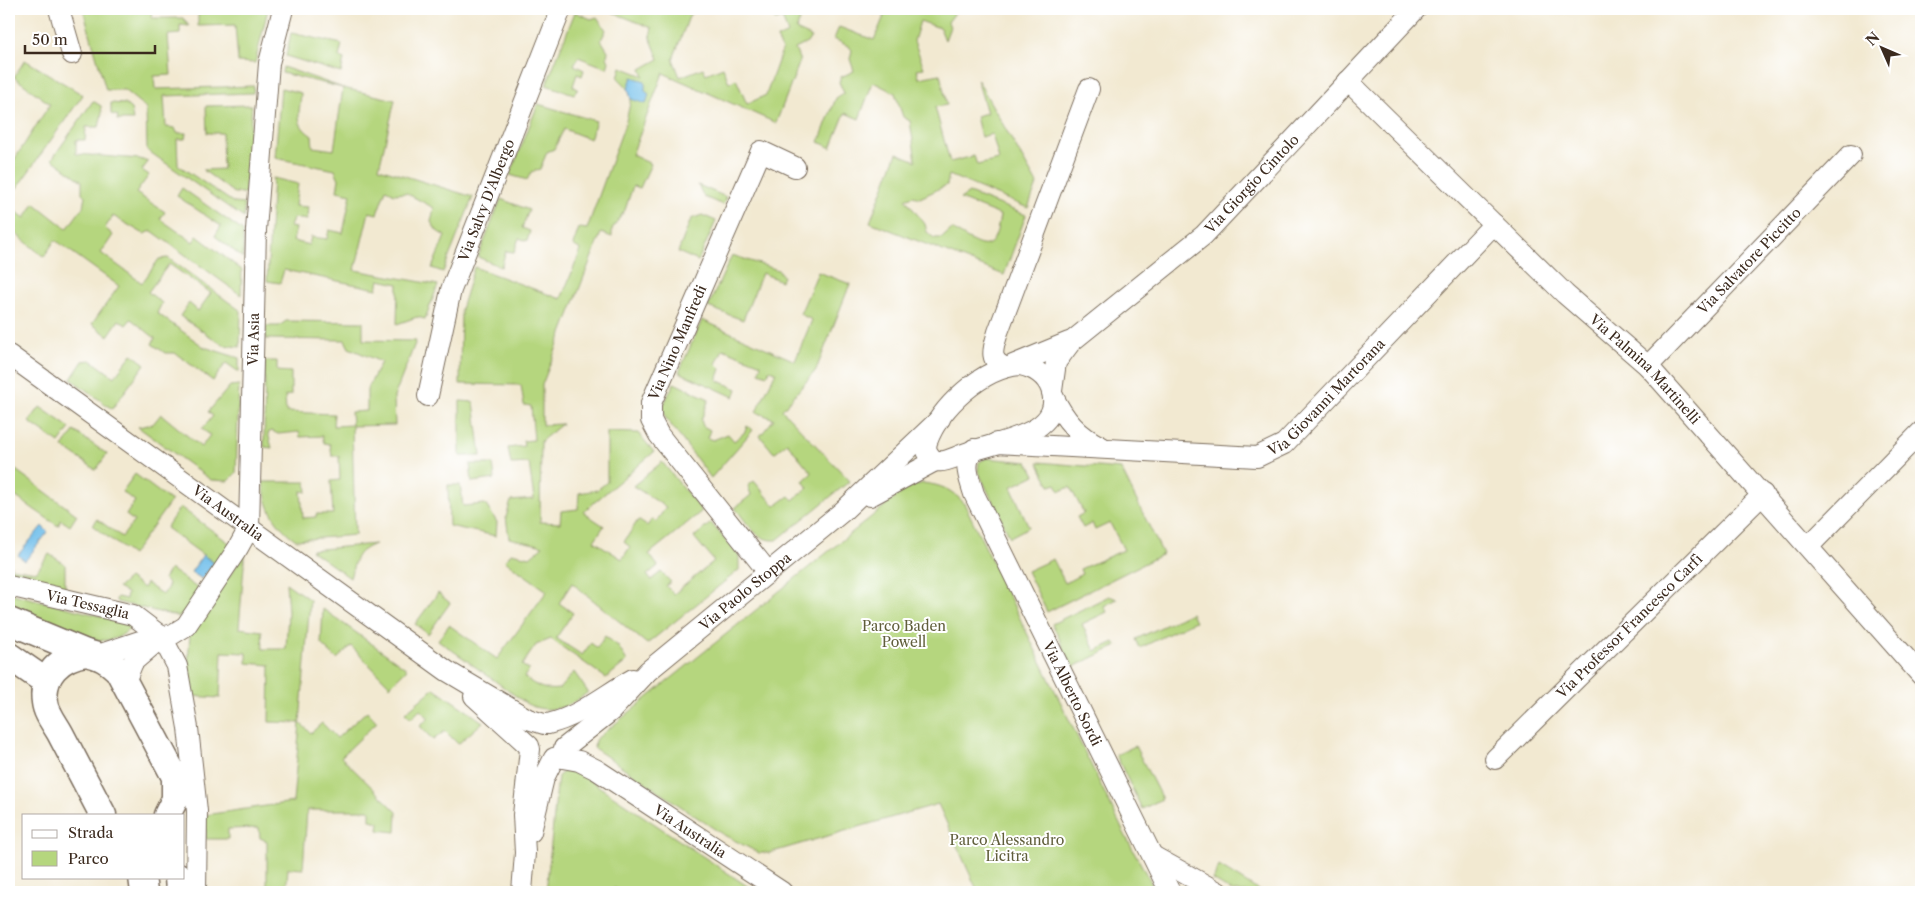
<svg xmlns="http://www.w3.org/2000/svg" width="1930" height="901" font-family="'Libre Caslon Text',serif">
  <rect width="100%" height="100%" fill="#fff"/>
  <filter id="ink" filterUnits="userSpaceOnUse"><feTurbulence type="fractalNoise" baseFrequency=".02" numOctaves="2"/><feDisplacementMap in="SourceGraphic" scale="10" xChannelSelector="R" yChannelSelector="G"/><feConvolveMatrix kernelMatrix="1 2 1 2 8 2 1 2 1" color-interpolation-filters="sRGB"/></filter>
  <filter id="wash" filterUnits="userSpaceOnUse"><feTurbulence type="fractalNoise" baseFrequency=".0096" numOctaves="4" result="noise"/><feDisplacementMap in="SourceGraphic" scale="20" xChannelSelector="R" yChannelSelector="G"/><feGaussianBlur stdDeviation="1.12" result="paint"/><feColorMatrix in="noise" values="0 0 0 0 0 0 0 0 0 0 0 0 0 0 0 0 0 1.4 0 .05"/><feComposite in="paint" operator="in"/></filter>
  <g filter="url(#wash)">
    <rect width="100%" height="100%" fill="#f2e9d1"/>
    <!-- green -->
    <g fill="#b5d67e" stroke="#78804e">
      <path d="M83 9H152L151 18H183L189 26 180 25V34L168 35 171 75 154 76 155 89 254 86 253 93 164 96 166 127 175 128 177 133H186L185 139H177L178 165 234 203 244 204V218L147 150 146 108 124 90H106Z"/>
      <path d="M210 9H268L255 63 238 62 235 25 198 26V15Z"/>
      <path d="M604 9H702L690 14 673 59 680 77 703 68 706 74 723 67 729 83 736 79 747 104 766 95 782 50 777 38 788 33 782 18 776 20 768 14 803 12 796 30 811 37 807 43 795 49 800 61 776 123 663 73 632 155 651 164 640 188 633 186 625 210 612 229V237L601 233 542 385V425L562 424 541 441 540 522 560 523 561 511 578 509 579 493 597 490 607 482V432L638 433 654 452 583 512 604 526 594 541 622 559 630 547 624 542 638 520 647 526 652 519 656 522 666 507 633 486 662 462 702 511 649 554 658 566 647 575 651 580 661 572 671 582 666 586 674 594 714 561 694 537 711 523 739 556V570L647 644 572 583 559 603 573 613 556 638 582 655 591 643 597 648 605 636 618 646 627 661 606 678 551 639 536 645 522 665 529 670 524 677C536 686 544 691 559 689L574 672 588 692C570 707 550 715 527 704L438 640 449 625 497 659 547 591 505 561 511 553 530 557 543 546 509 538 506 517 511 501 534 499 529 463 511 464 508 448 524 446 523 441 534 440 531 406 524 405 521 385 460 384 461 309 474 267 561 299 581 250 573 245 579 228 587 229 626 121 631 99 628 88 618 78 621 67 644 76 641 69 659 59 650 37 652 28Z"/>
      <path d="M887 9H942L955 13 948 22 950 27 945 40 940 28 920 21 914 41 924 68 917 69 919 78 940 74 947 105 935 107 950 162 974 156 977 165 999 160 992 134 981 137 976 116 987 113 977 79 1037 184 1028 208 949 175 947 185 920 198 913 196 905 199 925 224 927 232 934 238H942L952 229C981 247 994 259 1000 215L960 199 969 193 1026 215 1004 275 870 222 897 153 916 161 910 121 903 117 895 93 873 82 859 119 845 113 831 148 819 142 836 98 844 93 839 82 841 77 854 71 850 59 852 50 848 46 834 39 839 27 874 40Z"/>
      <path d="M575 12 591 19 597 17 606 30 601 40 608 51 607 57 609 62 607 68 578 57 574 65 584 70 582 76 577 74 573 86 578 89 574 94 546 85Z"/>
      <path d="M291 33 342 44 339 57 344 59 341 73 286 56Z"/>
      <path d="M25 60 83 95 9 199V168L50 104 14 77Z"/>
      <path d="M283 67 343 88 395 100 379 168 473 197 443 272 432 268 445 236 437 231 431 222 434 208 406 193 394 194 386 189 377 214 369 212 355 270 438 285 425 319 417 317 397 324 398 284 379 280 377 289 284 270 280 283 267 281 273 178 298 184 295 206 308 207 307 220 293 218 290 227 296 228 293 241 309 245 311 237 327 239 329 230 343 233 351 194 337 191 339 179 335 170 275 158 281 88 301 93C300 114 293 123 312 136L313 147 334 150 343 88 282 73Z"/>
      <path d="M93 101 101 106 102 113 99 127H86L85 140H76V154L140 159 148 162 142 170 149 175 136 193 165 212 160 219 193 242 197 236 242 270 241 295 152 231 144 234 113 216 105 228 113 235 101 253 142 283 159 259 168 258 241 311 240 347 223 345 180 316 189 303 198 311 211 293 169 264 148 292 162 303 157 313 204 347 239 358V372L226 363 213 381 175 353H165L152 344 155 338 131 319 126 325 119 320 108 336 92 324 119 286 55 240 44 257 9 228V207L25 218 34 203 67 229 83 207 85 196 82 193V181L52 159Z"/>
      <path d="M111 103 125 104 131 109 133 120H117L118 116 111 114Z"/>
      <path d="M538 104 596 121 590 139 564 129 554 149 547 152 540 169 531 172 527 180 510 175Z"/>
      <path d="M252 105 245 193H234L203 170 223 169 222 133H207L206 106Z"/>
      <path d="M698 185 726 197 723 205 704 197Z"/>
      <path d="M182 188 243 231V258L215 236 221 226 177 196Z"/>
      <path d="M501 199 529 210 522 228 530 231 527 241 519 238 514 252 506 251 501 267 478 257Z"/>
      <path d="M702 215 716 221 698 261 678 252 691 219Z"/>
      <path d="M732 255 778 270 783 276 781 281 762 273 743 320 708 307Z"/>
      <path d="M818 272 850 284 816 370 782 410 850 481 777 540C756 542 747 522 735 508L751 495 748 486 754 481 775 506 789 496 793 500 808 488 803 481 812 473 787 443 774 453 760 436 774 419 756 412 776 372 770 370 767 375 759 372 761 364 723 349 716 364 721 369 717 380 737 389 734 397 679 372 702 320 795 361 812 320 800 314Z"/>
      <path d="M286 321 363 322V340L416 341 394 397 395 425 352 426 355 535 296 540C275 525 266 508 263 482H306L307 492 301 491 303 518 316 517V514H333L331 481 340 480 339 456H332L330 444 324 443 322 436 300 437 299 432 278 434 272 431 268 433 272 448 264 447 265 361H277V371L291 372V395L285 396 286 412 334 414 333 426 352 425 351 412 367 411V390L381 362 349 348 345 340 266 339V326H279Z"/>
      <path d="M132 354 145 364 112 409 71 379 83 361 91 360 114 377Z"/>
      <path d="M674 383 709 399 701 420 703 426 710 430 707 438 713 440 728 434 734 441 745 432 747 426 753 430 711 478 665 417 663 406Z"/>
      <path d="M239 385 236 473 228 481 211 480 138 427 153 424 161 414 201 447 210 435 202 429 213 416 208 412 230 386Z"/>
      <path d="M460 401 474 402 481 456H460Z"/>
      <path d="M40 407 70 428 59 443 29 422Z"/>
      <path d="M74 431 107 454 96 470 63 447Z"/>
      <path d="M986 458 1028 462 1035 475 1011 487 1029 527 1010 537 978 471 979 462Z"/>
      <path d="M1038 462 1121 469 1163 554 1047 612 1027 571 1053 559 1065 583 1082 574 1080 569 1124 550 1110 523 1095 530 1092 523 1083 528 1077 517 1084 513 1070 487 1060 491 1056 484 1050 486Z"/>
      <path d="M470 464H493L495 479 472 482Z"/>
      <path d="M9 465 77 515 70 526 61 520 58 526 9 492Z"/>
      <path d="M135 474 171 501 132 555 93 526 97 519 122 537 134 521 126 515 135 501 122 492Z"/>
      <path d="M923 483C941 485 951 489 964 503L1124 833 1156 892H978L938 804 769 853H759L722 834 594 748 595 740 907 488Z"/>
      <path d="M448 485H460L463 506 485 504 497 522 496 536 449 526Z"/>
      <path d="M180 507 232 545 217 565 166 528Z"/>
      <path d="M375 544C355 552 356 558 350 578L311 550Z"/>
      <path d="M9 550 11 568 36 572 49 554 65 564V591L9 578Z"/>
      <path d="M245 553 239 628 262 631 263 649H286L288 612 286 583 310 600 300 723 311 733 322 723 337 738 367 711 377 722 341 757 397 812 396 832 378 830 379 822 370 820V810H307L303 869 288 868 286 892H267V841L260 838 259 828 228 829V839H206L205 815 293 802 300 723 269 722 270 665 247 663V653L222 652 220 698 191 696 187 675 190 634Z"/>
      <path d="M170 569 200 590 180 617 117 602 116 600 117 597 126 599 127 593 118 588 129 578 143 588 146 583 163 595 169 585 164 579Z"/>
      <path d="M9 593 128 623 129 628C107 660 36 621 9 610Z"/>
      <path d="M438 593 450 603 428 634 415 624Z"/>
      <path d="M1109 596 1117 599 1104 606 1107 612 1082 624 1095 651 1114 642 1117 646 1073 667 1052 624Z"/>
      <path d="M323 609 407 669 390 686 351 646 337 659 321 644Z"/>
      <path d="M1191 613 1195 621 1140 648 1136 639Z"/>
      <path d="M434 688 483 722 458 744 445 731 433 740 420 726 429 718 420 710 411 719 405 713Z"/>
      <path d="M1135 746 1162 799 1142 809 1116 755Z"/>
      <path d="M565 771H576L756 892H624L614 888 612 892H546L558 776Z"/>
      <path d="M1219 866 1261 892H1233L1213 880Z"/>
    </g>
    <!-- water -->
    <g fill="#70beea" stroke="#567484">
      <path d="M632 77 645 81V91L649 94 646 104 631 99 628 88Z"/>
      <path d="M42 526 48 532 25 561 18 555Z"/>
      <path d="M203 555 214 563 202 579 191 572Z"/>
    </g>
  </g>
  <g filter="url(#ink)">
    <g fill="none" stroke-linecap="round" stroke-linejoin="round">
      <defs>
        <g id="minor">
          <path d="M59 9 72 54"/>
          <path id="s1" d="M1348 81 1565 294 1648 366 1921 675"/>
          <path id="s2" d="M9 355 447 671 528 719 544 724"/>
          <path d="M1013 365 1069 342"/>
          <path d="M1020 365C1034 368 1046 375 1051 389 1067 437 989 442 961 455 950 459 935 468 928 453 926 450 926 446 927 442 940 407 982 368 1020 365Z"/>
          <path id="s3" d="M1648 366 1851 155"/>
          <path d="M1005 367C987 360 994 347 998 332L1089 89"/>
          <path id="s4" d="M1052 391 1056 362 1071 342 1204 235 1416 9"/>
          <path id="s5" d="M428 396 451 290 561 9"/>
          <path d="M1053 396C1064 419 1078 436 1102 447"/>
          <path id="s6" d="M996 443 1257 457 1284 444 1494 224"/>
          <path id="s7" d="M974 449C962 464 969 477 974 494L1170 892"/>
          <path d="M870 496 935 461"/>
          <path d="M1809 546 1921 432"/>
          <path id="s8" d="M768 572 659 435 651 420V403L761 151 795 167"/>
          <path id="s9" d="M9 586 133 615 162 637 177 666 188 728 197 811 196 892"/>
          <path id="s10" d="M162 637 173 634 186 626 238 548 249 528 256 230 269 63 283 9"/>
          <path d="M98 655 140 641 162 637 133 662 125 682"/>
          <path d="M474 696 529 746"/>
          <path d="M548 724C581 716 604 695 633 679"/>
          <path id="s11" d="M564 748 611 711 648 671 842 512 940 419"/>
          <path id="s12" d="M557 757 579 761 597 770 782 892"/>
          <path id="s13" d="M1495 759 1763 494"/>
          <path d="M531 832 544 778 554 758"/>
          <path d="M1153 856 1218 892"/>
          <path d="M522 892 525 853 523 815 530 749"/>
        </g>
        <g id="major">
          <path d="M9 621 86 653C100 656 108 660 118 670L175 777V799L167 815"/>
          <path d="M86 653C60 657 41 675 45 702 46 713 55 724 60 733 74 760 89 788 103 815"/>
          <path d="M9 656 45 681"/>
          <path d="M142 877 144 892"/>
          <path d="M178 877 179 892"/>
        </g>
      </defs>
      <!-- minor casing -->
      <use href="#minor" stroke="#7b6d5d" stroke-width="22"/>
      <!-- major casing -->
      <use href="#major" stroke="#7b6d5d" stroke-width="29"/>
      <!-- minor -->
      <use href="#minor" stroke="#fff" stroke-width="20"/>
      <!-- major -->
      <use href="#major" stroke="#fff" stroke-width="26"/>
    </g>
  </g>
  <g text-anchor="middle" stroke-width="4" stroke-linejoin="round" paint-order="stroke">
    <!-- street labels -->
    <g font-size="14" fill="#3b2a1e" stroke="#fff">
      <text dy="5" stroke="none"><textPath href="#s4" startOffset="295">Via Giorgio Cintolo</textPath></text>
      <text dy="5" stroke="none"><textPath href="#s5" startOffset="205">Via Salvy D'Albergo</textPath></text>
      <text dy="5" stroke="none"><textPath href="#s3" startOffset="146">Via Salvatore Piccitto</textPath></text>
      <text dy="5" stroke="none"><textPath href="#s10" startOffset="332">Via Asia</textPath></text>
      <text dy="5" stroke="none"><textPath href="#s8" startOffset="275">Via Nino Manfredi</textPath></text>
      <text dy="5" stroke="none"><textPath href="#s1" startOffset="414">Via Palmina Martinelli</textPath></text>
      <text dy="5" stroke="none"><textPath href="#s6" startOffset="354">Via Giovanni Martorana</textPath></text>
      <text dy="5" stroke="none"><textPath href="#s2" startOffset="270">Via Australia</textPath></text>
      <text dy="5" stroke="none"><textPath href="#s11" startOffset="240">Via Paolo Stoppa</textPath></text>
      <text dy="5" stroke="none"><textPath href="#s9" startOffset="81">Via Tessaglia</textPath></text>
      <text dy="5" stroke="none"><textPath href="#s13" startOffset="189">Via Professor Francesco Carfì</textPath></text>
      <text dy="5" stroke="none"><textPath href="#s7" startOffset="270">Via Alberto Sordi</textPath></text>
      <text dy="5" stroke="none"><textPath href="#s12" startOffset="154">Via Australia</textPath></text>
    </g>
    <!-- park labels -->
    <g font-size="14" fill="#605e3b" stroke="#fff">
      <text x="904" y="631">Parco Baden<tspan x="904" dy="16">Powell</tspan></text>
      <text x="1007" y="845">Parco Alessandro<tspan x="1007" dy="16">Licitra</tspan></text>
    </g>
  </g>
  <!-- margin -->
  <rect width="1930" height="901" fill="none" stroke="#fff" stroke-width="30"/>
  <!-- legend -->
  <rect x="22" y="814" width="162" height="65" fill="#ffffff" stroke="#b1aaa5"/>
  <rect x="32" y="830" width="25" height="8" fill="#ffffff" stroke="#b1aaa5"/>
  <text x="68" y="838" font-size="15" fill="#3b2a1e">Strada</text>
  <rect x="32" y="851" width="25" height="15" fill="#b5d67e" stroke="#b1aaa5"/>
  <text x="68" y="864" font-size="15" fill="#3b2a1e">Parco</text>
  <!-- north arrow -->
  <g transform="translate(1882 48) rotate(315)" stroke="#ffffff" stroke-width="4" paint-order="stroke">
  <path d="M0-4L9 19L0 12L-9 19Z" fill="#3b2a1e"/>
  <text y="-8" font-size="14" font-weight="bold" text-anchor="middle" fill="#3b2a1e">N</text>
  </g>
  <!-- scale -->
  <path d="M25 45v8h130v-8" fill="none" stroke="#3b2a1e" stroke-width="2.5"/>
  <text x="32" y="45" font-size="15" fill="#3b2a1e" stroke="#ffffff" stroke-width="4" paint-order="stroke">50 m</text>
</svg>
